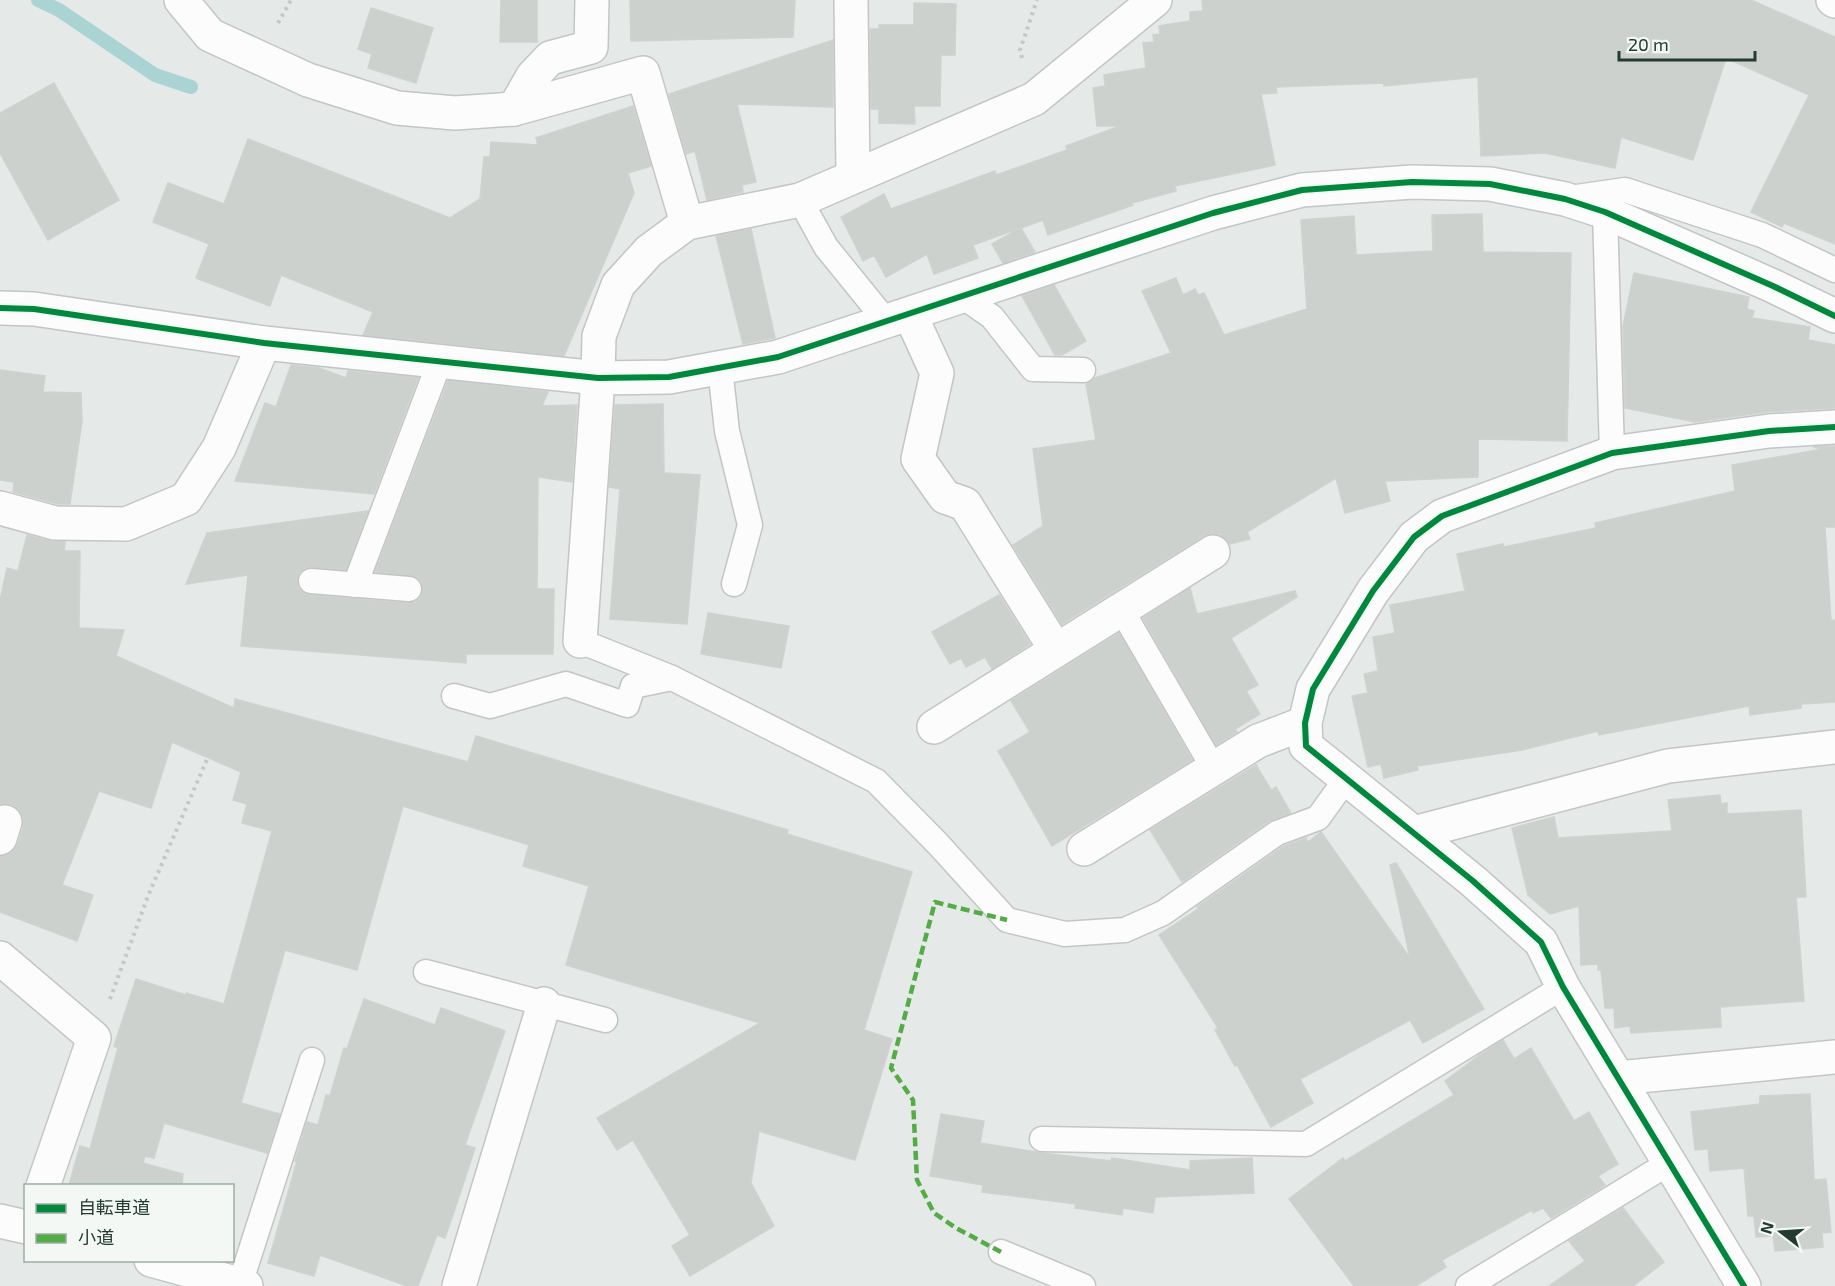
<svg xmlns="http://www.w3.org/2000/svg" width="1835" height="1286" font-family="'Exo 2','Noto Sans JP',sans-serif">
  <rect width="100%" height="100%" fill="#e5e9e7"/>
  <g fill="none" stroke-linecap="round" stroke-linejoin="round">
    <!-- stream -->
    <path stroke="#aad3d3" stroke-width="14" d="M38 0 59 10 155 75 191 87"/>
  </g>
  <!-- building -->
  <g fill="#ccd1ce" stroke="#ced2d0" stroke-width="1.5">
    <path d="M501 0H537V42H500Z"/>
    <path d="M630 0H795L793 37 631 41Z"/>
    <path d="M1202 0H1751L1835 37V244L1784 223 1782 227 1751 212 1809 95 1726 58 1693 160 1621 137 1615 168 1545 153 1481 156 1478 77 1384 86V83L1276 87 1277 93 1261 94 1275 165 1175 186 1176 191 1132 203 1133 205 1048 235 1043 220 1021 228 1035 252 1003 263 992 244 1020 228 973 245 978 258 934 274 927 254 886 277 874 255 863 261 841 217 884 194 891 209 995 171 996 175 1067 150 1066 146 1120 126H1097L1093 88 1105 86 1104 75 1146 68 1143 43 1154 42 1153 35 1160 34 1159 26 1190 21V12L1203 11Z"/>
    <path d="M914 3 956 4 955 55H941L940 106H914L915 124 879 123V109H871L870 29H879V25H914Z"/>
    <path d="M371 8 433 28 416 83 368 68 372 54 358 49Z"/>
    <path d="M833 40V107L737 104 756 182 742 185 743 192 707 200 695 151 686 154 669 94Z"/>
    <path d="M54 83 119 200 48 240 0 153V113Z"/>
    <path d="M633 106 651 166 628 173 634 193 564 356 363 335 373 312 281 275 270 306 196 278 209 244 153 222 168 183 224 204 248 139 450 218 480 199 484 157H490L491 142 538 145 536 138Z"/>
    <path d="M1482 214 1483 252 1571 253 1567 441 1478 439V477L1385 481 1390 501 1345 513 1336 478 1247 532 1250 539 1230 544 1221 535 1212 533 1203 536 1062 624 1013 545 1043 526 1033 449 1096 440 1086 384 1095 378 1171 353 1142 291 1176 278 1183 295 1195 289 1198 295 1204 293 1224 335 1307 309 1301 220 1354 216 1356 255 1433 251 1432 215Z"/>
    <path d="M751 229 775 338 743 344 716 236Z"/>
    <path d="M1634 273 1749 297 1747 309 1754 311 1752 318 1810 327 1808 340 1835 345V408L1766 412 1695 422 1625 408 1623 326Z"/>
    <path d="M1054 285 1086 341 1062 355H1055L1022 296Z"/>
    <path d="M291 365 319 368 346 378 348 371 418 378 374 494 235 481 265 403 276 407Z"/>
    <path d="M0 370 45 376 43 392 81 393 82 421 70 504H58L13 492 14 482 0 480Z"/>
    <path d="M448 381 548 392 542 406 577 405 572 482 538 477 537 589H554L553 654H466V663L241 646 248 575 186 584 207 533 368 511 346 570 305 568 299 573 297 580 298 588 303 593 310 595 357 599 408 603 415 602 420 598 423 590 422 582 417 577 375 572Z"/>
    <path d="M663 404 664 473 700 475 687 624 610 619 620 489 609 487 615 405Z"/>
    <path d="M1835 446V527H1825L1831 621 1835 620V702L1801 704V708L1750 715 1749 706 1599 735 1598 731 1522 750 1417 766 1418 770 1384 778 1381 764 1368 767 1352 696 1368 693 1364 674 1378 671 1373 637 1395 633 1390 605 1465 591 1457 554 1503 544 1504 547 1596 528 1595 523 1735 491 1732 465 1823 449 1813 447Z"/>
    <path d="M27 535 50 541 65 542 64 551H80L79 628 124 630 116 656 234 708 235 699 468 762 476 736 788 830 787 834 912 872 864 1030 892 1039 855 1160 759 1131 751 1183 774 1226 690 1276 672 1246 690 1235 633 1140 617 1150 597 1118 760 1023 566 965 589 886 523 866 529 845 403 806 357 970 285 950 241 1103 280 1114 267 1153 164 1123 154 1158 145 1156 143 1163 183 1174 182 1185H69L80 1146 90 1149 118 1048 114 1046 136 979 186 995V993L224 1004 272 831 242 823 247 804 233 800 241 772 172 742 151 808 99 791 62 885 93 895 77 941 0 912V856L12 852 18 844 23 828V818L19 810 11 804H0V600L7 568 18 571Z"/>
    <path d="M1190 588 1197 614 1295 591 1297 597 1231 638 1258 685 1246 691 1260 714 1235 729 1237 732 1216 745 1143 618Z"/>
    <path d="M999 595 1030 644 992 669 985 657 966 667 961 658 950 664 932 632Z"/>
    <path d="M708 613 789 626 781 668 701 654Z"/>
    <path d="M1119 633 1192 760 1052 846 998 751 1030 732 1011 701Z"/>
    <path d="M1256 765 1271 790 1276 787 1291 813 1269 821 1182 882 1150 830Z"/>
    <path d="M1720 795 1721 804 1727 803V814L1801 810 1806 897H1796L1804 1001 1720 1007 1721 1027 1631 1033 1630 1026 1615 1028 1614 1008H1605L1601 970H1598V964L1581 965 1579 906 1550 914 1528 895 1512 828 1554 817 1558 838 1672 831 1668 800Z"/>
    <path d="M1321 832 1410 958 1390 865 1396 863 1484 1009 1423 1043 1410 1020 1300 1079 1313 1103 1271 1127 1237 1065 1235 1066 1215 1030 1218 1028 1159 935 1198 909 1197 907 1284 846 1306 838 1308 842Z"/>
    <path d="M364 999 435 1025 441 1008 505 1031 465 1145 475 1148 458 1200 445 1238 437 1235 418 1286H407L320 1255 314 1276 268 1263 297 1161H295L307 1122 318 1125 326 1095 330 1096 344 1048 347 1049Z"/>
    <path d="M1503 1040 1514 1059 1531 1048 1574 1121 1589 1112 1618 1164 1598 1176 1605 1185 1551 1218 1543 1208 1533 1213 1532 1210 1442 1260 1446 1267 1416 1286H1354L1289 1199 1343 1158 1345 1161 1454 1095 1445 1081 1481 1054Z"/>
    <path d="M1810 1094 1814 1180 1826 1179 1831 1232 1822 1233 1823 1247 1775 1251 1773 1236 1756 1237 1754 1216H1748L1744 1168 1710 1171 1708 1149 1695 1150 1691 1112 1760 1104V1096Z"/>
    <path d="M941 1114 984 1121 980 1143 1042 1153 1111 1161 1112 1158 1190 1170V1161L1252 1158 1254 1193 1155 1197 1153 1213 1123 1208 1122 1215 1075 1208 1076 1204 982 1192 983 1185 930 1176Z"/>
    <path d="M1623 1208 1664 1262 1633 1286H1549L1585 1261 1569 1241Z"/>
  </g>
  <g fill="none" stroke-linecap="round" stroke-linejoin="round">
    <defs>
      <g id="lane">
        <path d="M1570 198 1625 190 1762 235 1835 270"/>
        <path d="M800 200 826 247 886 321"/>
        <path d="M1605 212 1612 453"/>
        <path d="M962 296 992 317 1033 369 1083 370"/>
        <path d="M720 368 727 431 750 525 734 584"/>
        <path d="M311 581 409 589"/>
        <path d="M355 585 440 361"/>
        <path d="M1121 609 1214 769"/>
        <path d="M580 641 672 678 876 781 938 844 1007 920 1065 934 1125 930 1163 913 1277 833 1318 818 1346 779"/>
        <path d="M454 696 490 706 566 684 627 705 633 686 672 678"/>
        <path d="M426 972 605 1020"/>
        <path d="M1042 1139 1306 1144 1563 987"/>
        <path d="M1001 1252 1083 1286"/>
        <path d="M240 1284 312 1060"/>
        <path d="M1468 1286 1669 1163"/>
      </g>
      <g id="street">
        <path d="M181 0 210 35 308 80 397 108 455 113 514 109 643 73 687 223"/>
        <path d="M851 0 853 176"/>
        <path d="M1833 0 1835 1"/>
        <path d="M514 109 533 76 550 58 591 47 592 0"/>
        <path d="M0 308 34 309 264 343 598 378 669 377 778 357 1213 213 1302 190 1412 182 1490 184 1565 199 1605 212 1773 286 1835 316"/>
        <path d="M910 314 937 373 918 459 945 497 965 504 1056 650"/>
        <path d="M0 508 55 523 126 524 186 499 219 448 264 343"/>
        <path d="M580 641 598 378 599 336 618 285 649 251 687 223 800 200 1034 99 1155 0"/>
        <path d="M934 727 1213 552"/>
        <path d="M1414 833 1668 766 1835 747"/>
        <path d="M0 838 5 822"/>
        <path d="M1084 849 1258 741 1305 723"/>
        <path d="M0 958 94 1038 43 1186"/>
        <path d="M1618 1078 1835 1057"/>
        <path d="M0 1221 26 1227"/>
        <path d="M151 1260 246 1286"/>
        <path d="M459 1286 544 1004"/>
        <path d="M1744 1286 1563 987 1541 942 1473 881 1306 746 1305 723 1313 689 1373 591 1414 537 1442 516 1612 453 1769 431 1835 427"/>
      </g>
    </defs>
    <!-- lane casing -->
    <use href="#lane" stroke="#c2c6c4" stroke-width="27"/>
    <!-- street casing -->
    <use href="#street" stroke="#c2c6c4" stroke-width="36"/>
    <!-- path -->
    <g stroke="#c2c9c5" stroke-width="4" stroke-dasharray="3 4.5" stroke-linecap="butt">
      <path d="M278 23 291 0"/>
      <path d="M1022 58 1020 50 1037 0"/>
      <path d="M110 999 148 896 208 757"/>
    </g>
    <!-- lane -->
    <use href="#lane" stroke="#fbfcfb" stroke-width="24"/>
    <!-- street -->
    <use href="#street" stroke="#fbfcfb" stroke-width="33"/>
    <!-- quiet -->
    <path stroke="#53ac45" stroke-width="4.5" stroke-dasharray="9 4.5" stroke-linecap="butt" d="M1001 1252 956 1228 934 1213 917 1180 913 1100 891 1068 935 902 1007 920"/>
    <defs>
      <g id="cycleway">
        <path d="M0 308 34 309 264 343 598 378 669 377 778 357 1213 213 1302 190 1412 182 1490 184 1565 199 1605 212 1773 286 1835 316"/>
        <path d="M1744 1286 1563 987 1541 942 1473 881 1306 746 1305 723 1313 689 1373 591 1414 537 1442 516 1612 453 1769 431 1835 427"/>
      </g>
    </defs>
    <!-- cycleway casing -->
    <use href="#cycleway" stroke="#f3f8f5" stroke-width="10"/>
    <!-- cycleway -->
    <use href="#cycleway" stroke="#00873e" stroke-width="6"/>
  </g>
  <!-- legend -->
  <rect x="24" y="1184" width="210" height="78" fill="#f3f8f5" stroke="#a0aca7" stroke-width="1.5"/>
  <rect x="36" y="1204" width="30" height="9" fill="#00873e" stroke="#a0aca7" stroke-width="1.5"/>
  <text x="78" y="1214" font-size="18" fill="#243b32">自転車道</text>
  <rect x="36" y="1234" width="30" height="9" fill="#53ac45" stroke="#a0aca7" stroke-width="1.5"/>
  <text x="78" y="1244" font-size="18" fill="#243b32">小道</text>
  <!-- north arrow -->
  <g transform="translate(1781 1232) rotate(287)" stroke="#f3f8f5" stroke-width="4.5" paint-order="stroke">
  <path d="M0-4.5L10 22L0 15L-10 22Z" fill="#243b32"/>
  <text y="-9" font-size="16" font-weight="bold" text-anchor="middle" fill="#243b32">N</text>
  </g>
  <!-- scale -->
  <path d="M1619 51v9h136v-9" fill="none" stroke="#243b32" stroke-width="3"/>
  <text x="1628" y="51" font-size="18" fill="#243b32" stroke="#f3f8f5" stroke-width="4.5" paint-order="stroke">20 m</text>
</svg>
